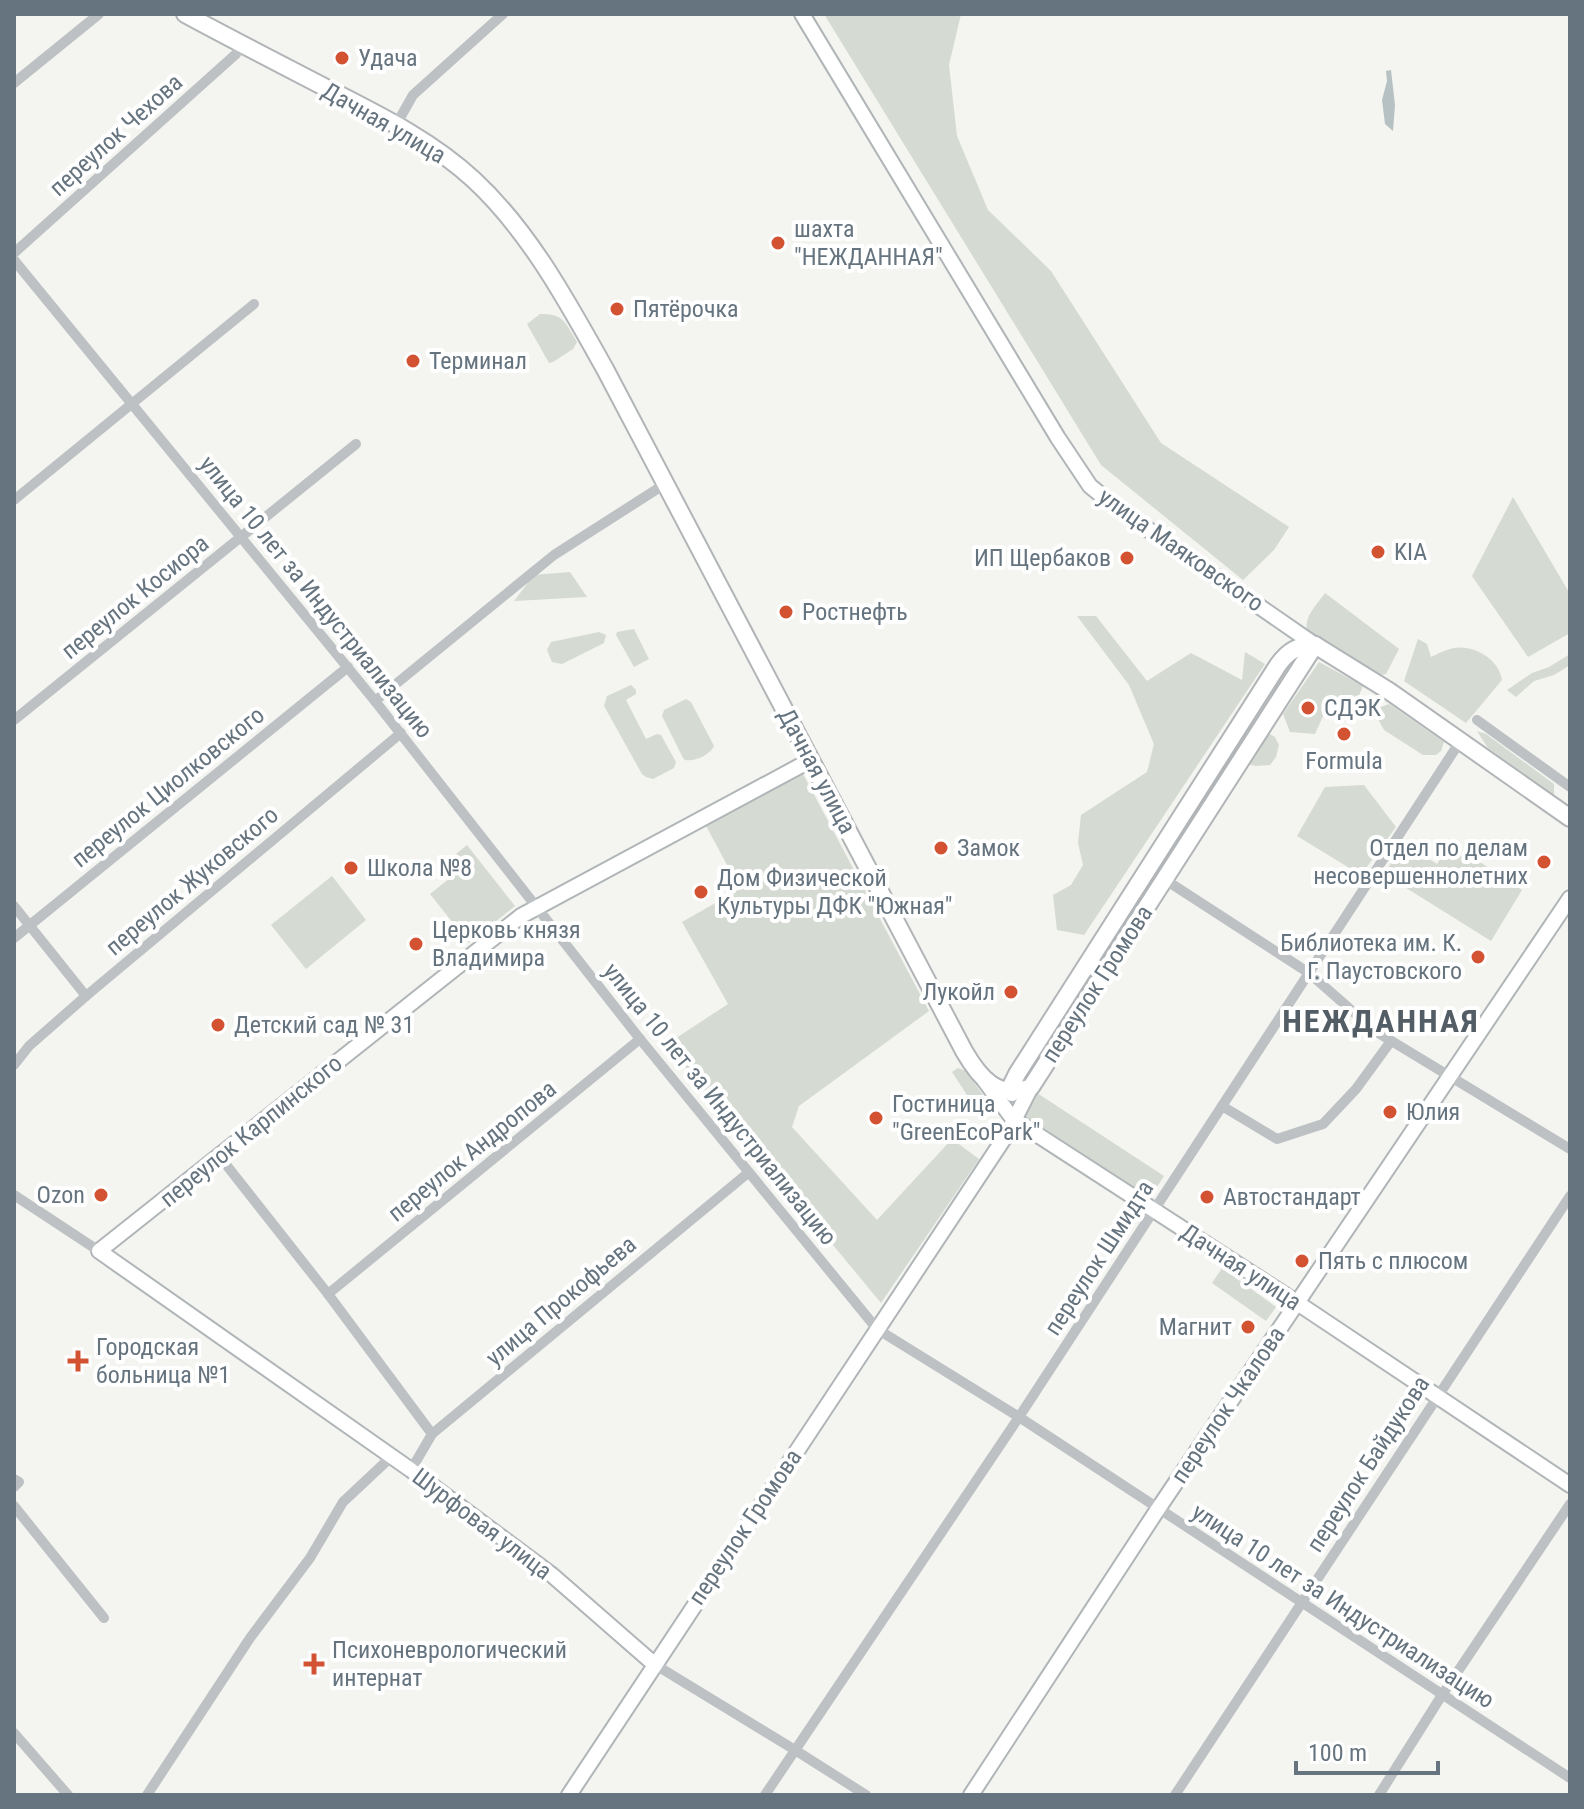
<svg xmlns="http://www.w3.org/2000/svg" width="1584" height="1809" font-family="'Roboto Condensed',sans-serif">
  <rect width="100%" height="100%" fill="#f4f4f0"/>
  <!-- green -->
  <g fill="#d5dad2">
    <path d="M824 14H961L949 65 957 136 988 210 1051 271 1161 443 1289 527 1274 550 1243 580 1101 465Z"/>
    <path d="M540 314C564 313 566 324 577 342L573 349 553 362 549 363 527 324Z"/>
    <path d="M1513 497 1570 594V633L1528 657 1472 576Z"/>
    <path d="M570 572 587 597 514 601 534 575Z"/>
    <path d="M1325 593 1399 649 1386 674 1381 675 1332 644 1308 634C1302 618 1316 606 1325 593Z"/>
    <path d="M1077 616H1096L1147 681 1191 653 1242 680 1245 652 1265 664 1084 935 1057 930 1053 895 1071 885 1083 865 1078 843 1081 815 1147 772 1154 744 1129 685Z"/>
    <path d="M634 629 649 659 634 667 616 635 617 632Z"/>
    <path d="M599 632 606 635 604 643 562 664 552 662 547 650 551 642Z"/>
    <path d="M1418 639 1427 644 1431 657C1438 654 1446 649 1455 648 1475 645 1499 660 1502 680L1466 723 1404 681Z"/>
    <path d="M1570 654V665L1554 675 1534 681 1516 697 1507 690 1532 673 1549 667Z"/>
    <path d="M1319 662 1363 686 1352 712 1327 707 1315 734 1290 732 1283 714Z"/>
    <path d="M1288 663 1295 667 1031 1080 1024 1075Z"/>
    <path d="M631 685 636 690V694L626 700 646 739 657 734 661 735 676 762 674 768 653 779 646 777 642 774 604 706 607 696Z"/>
    <path d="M686 699 691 702 714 746C710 755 694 762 685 760L683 758 662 716 664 710Z"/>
    <path d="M1389 704 1444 742 1441 751 1436 755H1423L1384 730 1378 719V708Z"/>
    <path d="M1477 731 1486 734 1554 784V796L1488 748Z"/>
    <path d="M1268 733 1275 737 1279 745 1276 757 1270 765 1256 766 1248 764Z"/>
    <path d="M802 772 929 1011 799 1106 792 1127 877 1220 952 1139 979 1159 881 1303 667 1044 728 1004 682 922 740 889 705 824Z"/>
    <path d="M1364 785 1396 827 1361 875 1297 836 1325 787Z"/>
    <path d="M1404 843 1437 864 1451 843 1522 890 1491 941 1384 874Z"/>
    <path d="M467 845 515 906 469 943 430 894 465 866 456 854Z"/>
    <path d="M332 876 366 920 306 969 271 925Z"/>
    <path d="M958 1068 966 1071 987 1101 989 1105 987 1114 980 1115 952 1072Z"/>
    <path d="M1037 1093 1164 1176 1150 1198 1023 1115Z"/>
    <path d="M1222 1268 1276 1307 1266 1321 1212 1283Z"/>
  </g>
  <!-- water -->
  <path fill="#b6c1c4" d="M1391 70 1395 105 1393 131 1385 124 1382 100 1387 81 1386 71Z"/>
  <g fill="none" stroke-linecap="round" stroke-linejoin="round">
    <defs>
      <g id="secondary">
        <path d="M802 14 1058 438 1090 486 1117 508 1315 645"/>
        <path d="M984 1080 1013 1119 1296 1302 1570 1485"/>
        <path d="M654 1664 552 1575 411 1470 99 1251 521 916 811 760"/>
        <path d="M569 1795 1007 1134 1031 1087"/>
        <path d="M971 1795 1158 1509 1570 898"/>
      </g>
      <g id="primary">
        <path d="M185 14C233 40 282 65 330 90 381 116 432 141 474 180 530 232 568 303 605 369L964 1051C979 1077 998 1101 1031 1087L1315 645C1298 645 1288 651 1278 665L1017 1074 1012 1084V1093"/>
        <path d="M1315 645 1389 691 1570 818"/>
      </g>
    </defs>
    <!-- secondary casing -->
    <use href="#secondary" stroke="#b0b5b8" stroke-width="18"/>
    <!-- primary casing -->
    <use href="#primary" stroke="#b1b5b8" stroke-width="20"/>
    <!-- street -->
    <g stroke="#bdc1c4" stroke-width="10">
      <path d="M14 83 99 14"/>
      <path d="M400 118 413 95 503 14"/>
      <path d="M14 253 236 54 241 44"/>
      <path d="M14 260 375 701 640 1039 877 1329 1019 1417 1570 1778"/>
      <path d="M14 500 254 304"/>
      <path d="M375 701 554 555 665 484"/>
      <path d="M14 720 356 444"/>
      <path d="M1477 720 1570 787"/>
      <path d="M1164 879 1309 973 1375 1031 1570 1149"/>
      <path d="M14 906 86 996"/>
      <path d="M14 938 348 667"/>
      <path d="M14 1065 29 1046 86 996 401 733"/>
      <path d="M1222 1106 1277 1139 1323 1124 1356 1089 1391 1041"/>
      <path d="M220 1157 328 1294 432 1434"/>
      <path d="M14 1195 99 1251"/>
      <path d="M328 1294 640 1039"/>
      <path d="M411 1470 432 1434 748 1173"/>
      <path d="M14 1479 19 1482 14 1487"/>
      <path d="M14 1506 104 1618"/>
      <path d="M654 1664 795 1750 866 1795"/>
      <path d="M14 1733 68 1795"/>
      <path d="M147 1795 250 1638 310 1558 343 1502 391 1457"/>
      <path d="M765 1795 1019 1417 1461 740"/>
      <path d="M1175 1795 1570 1196"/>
      <path d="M1379 1795 1442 1695 1570 1504"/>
    </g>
    <!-- secondary -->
    <use href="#secondary" stroke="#fff" stroke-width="14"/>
    <!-- primary -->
    <use href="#primary" stroke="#fff" stroke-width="16"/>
  </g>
  <!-- markers -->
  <g fill="#d25232" stroke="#fff" stroke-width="3">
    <circle cx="342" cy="58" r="8"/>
    <circle cx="778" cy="243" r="8"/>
    <circle cx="617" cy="309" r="8"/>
    <circle cx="413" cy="361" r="8"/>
    <circle cx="1378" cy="552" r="8"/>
    <circle cx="1127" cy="558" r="8"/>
    <circle cx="786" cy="612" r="8"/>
    <circle cx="1308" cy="708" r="8"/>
    <circle cx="1344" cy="734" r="8"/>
    <circle cx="941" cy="848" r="8"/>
    <circle cx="1544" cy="862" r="8"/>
    <circle cx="351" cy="868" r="8"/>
    <circle cx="701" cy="892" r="8"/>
    <circle cx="416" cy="944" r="8"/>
    <circle cx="1478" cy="957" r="8"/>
    <circle cx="1011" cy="992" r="8"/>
    <circle cx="218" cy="1025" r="8"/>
    <circle cx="1390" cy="1112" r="8"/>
    <circle cx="876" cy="1118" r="8"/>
    <circle cx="101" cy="1195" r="8"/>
    <circle cx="1207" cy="1197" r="8"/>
    <circle cx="1302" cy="1261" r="8"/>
    <circle cx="1248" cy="1327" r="8"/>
    <path d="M74 1349h8v8h8v8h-8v8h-8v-8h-8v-8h8z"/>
    <path d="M310 1652h8v8h8v8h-8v8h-8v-8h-8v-8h8z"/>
  </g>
  <g text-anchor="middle" stroke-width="8" stroke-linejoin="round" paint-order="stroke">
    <!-- poi labels -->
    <g font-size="24" fill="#66747f" stroke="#fff" text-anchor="start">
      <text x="358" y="66">Удача</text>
      <text x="794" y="237">шахта<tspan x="794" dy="28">"НЕЖДАННАЯ"</tspan></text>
      <text x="633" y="317">Пятёрочка</text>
      <text x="429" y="369">Терминал</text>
      <text x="1394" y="560">KIA</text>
      <text x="1111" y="566" text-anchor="end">ИП Щербаков</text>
      <text x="802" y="620">Ростнефть</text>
      <text x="1324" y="716">СДЭК</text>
      <text x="1344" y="769" text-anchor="middle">Formula</text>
      <text x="957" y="856">Замок</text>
      <text x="1528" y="856" text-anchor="end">Отдел по делам<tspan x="1528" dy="28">несовершеннолетних</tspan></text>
      <text x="367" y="876">Школа №8</text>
      <text x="717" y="886">Дом Физической<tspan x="717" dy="28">Культуры ДФК "Южная"</tspan></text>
      <text x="432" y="938">Церковь князя<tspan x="432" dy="28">Владимира</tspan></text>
      <text x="1462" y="951" text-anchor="end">Библиотека им. К.<tspan x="1462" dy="28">Г. Паустовского</tspan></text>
      <text x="995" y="1000" text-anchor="end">Лукойл</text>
      <text x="234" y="1033">Детский сад № 31</text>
      <text x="892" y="1112">Гостиница<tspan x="892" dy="28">"GreenEcoPark"</tspan></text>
      <text x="1406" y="1120">Юлия</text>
      <text x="85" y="1203" text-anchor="end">Ozon</text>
      <text x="1223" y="1205">Автостандарт</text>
      <text x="1318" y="1269">Пять с плюсом</text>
      <text x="1232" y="1335" text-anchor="end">Магнит</text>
      <text x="96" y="1355">Городская<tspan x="96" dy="28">больница №1</tspan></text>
      <text x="332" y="1658">Психоневрологический<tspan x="332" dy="28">интернат</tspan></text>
    </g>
    <!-- street labels -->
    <g font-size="24" fill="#66747f" stroke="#fff">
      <text transform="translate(384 123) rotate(30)" y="8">Дачная улица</text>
      <text transform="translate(116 135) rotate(-42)" y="8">переулок Чехова</text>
      <text transform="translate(1181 550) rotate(35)" y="8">улица Маяковского</text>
      <text transform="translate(135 597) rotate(-39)" y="8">переулок Косиора</text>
      <text transform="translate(316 597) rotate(51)" y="8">улица 10 лет за Индустриализацию</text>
      <text transform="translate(817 771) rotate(62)" y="8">Дачная улица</text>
      <text transform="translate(168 787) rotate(-39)" y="8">переулок Циолковского</text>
      <text transform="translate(192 881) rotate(-40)" y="8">переулок Жуковского</text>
      <text transform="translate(1097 984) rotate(-57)" y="8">переулок Громова</text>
      <text transform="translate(720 1104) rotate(51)" y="8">улица 10 лет за Индустриализацию</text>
      <text transform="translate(251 1131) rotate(-39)" y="8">переулок Карпинского</text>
      <text transform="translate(472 1151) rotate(-39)" y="8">переулок Андропова</text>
      <text transform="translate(1099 1258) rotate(-57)" y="8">переулок Шмидта</text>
      <text transform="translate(1241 1267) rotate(33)" y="8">Дачная улица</text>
      <text transform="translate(561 1301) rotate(-40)" y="8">улица Прокофьева</text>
      <text transform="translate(1228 1405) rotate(-56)" y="8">переулок Чкалова</text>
      <text transform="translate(1368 1464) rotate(-57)" y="8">переулок Байдукова</text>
      <text transform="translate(482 1524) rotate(37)" y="8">Шурфовая улица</text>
      <text transform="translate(745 1527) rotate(-56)" y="8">переулок Громова</text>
      <text transform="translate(1343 1606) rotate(33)" y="8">улица 10 лет за Индустриализацию</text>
    </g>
    <!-- district labels -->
    <g font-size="32" font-weight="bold" letter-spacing="2" fill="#535d65" stroke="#fff">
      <text x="1381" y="1032">НЕЖДАННАЯ</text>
    </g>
  </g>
  <!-- border -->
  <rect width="1584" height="1809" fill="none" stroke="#66747f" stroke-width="32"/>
  <!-- scale -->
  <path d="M1296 1761v12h142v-12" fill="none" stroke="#66747f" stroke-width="4"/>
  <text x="1308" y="1761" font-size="24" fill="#66747f" stroke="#ffffff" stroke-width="6" paint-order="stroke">100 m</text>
</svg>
